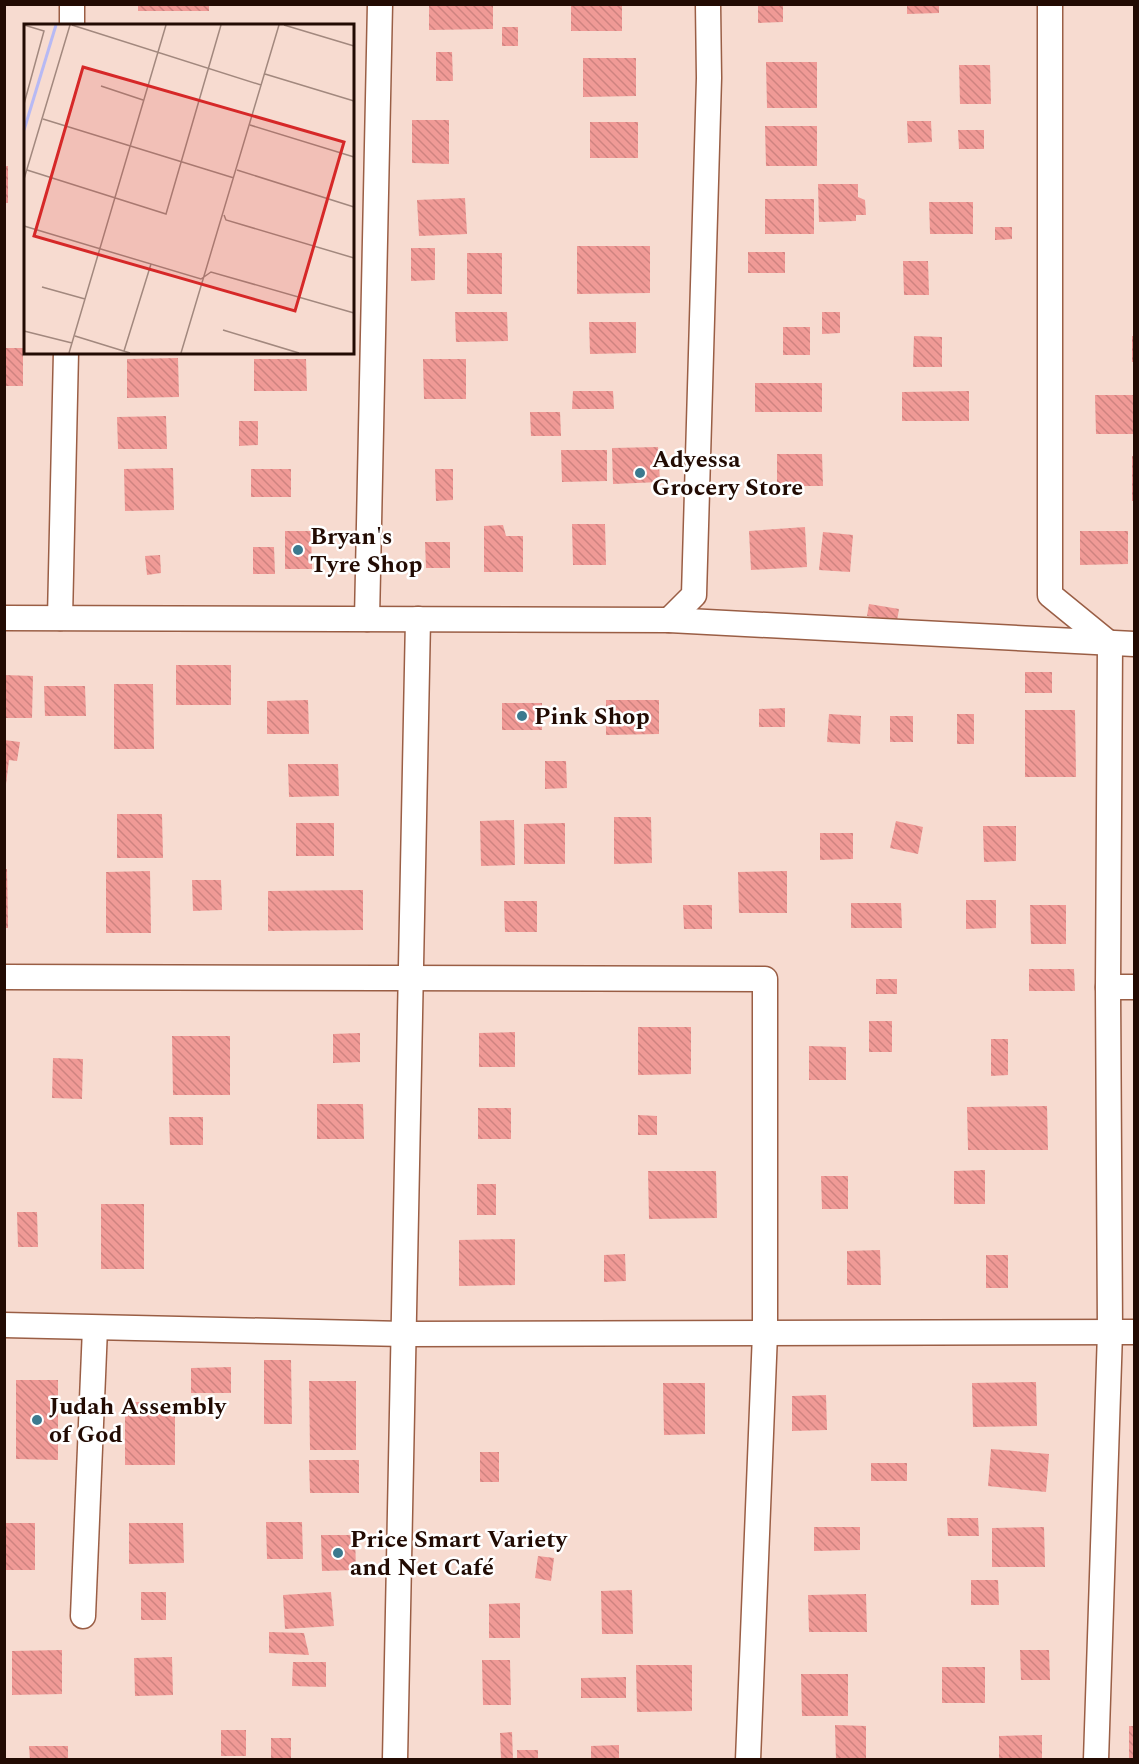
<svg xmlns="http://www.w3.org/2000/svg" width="1139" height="1764" font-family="Spectral,serif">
  <defs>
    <pattern id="building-back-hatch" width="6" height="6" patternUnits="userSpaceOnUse" patternTransform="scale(1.5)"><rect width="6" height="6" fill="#f09a96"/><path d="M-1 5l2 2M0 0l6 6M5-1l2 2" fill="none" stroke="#ce8380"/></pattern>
  </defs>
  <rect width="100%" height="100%" fill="#f7dbd0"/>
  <!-- building -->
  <g fill="url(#building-back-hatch)">
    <rect x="138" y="4" width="71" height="7"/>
    <path d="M429 4H493V29L429 30Z"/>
    <rect x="571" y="4" width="51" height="27"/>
    <path d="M758 4H783V22L758 23Z"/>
    <path d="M907 4H939V13L907 14Z"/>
    <rect x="502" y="27" width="16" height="19"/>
    <path d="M436 52H452L453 81H436Z"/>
    <path d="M583 58H636V96L583 97Z"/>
    <path d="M766 62H817V108H767Z"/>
    <path d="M959 65H990L991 104H960Z"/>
    <path d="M412 120H449V164L412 163Z"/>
    <path d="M907 121H931L932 142 908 143Z"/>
    <rect x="590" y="122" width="48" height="36"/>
    <path d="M765 126H817V166H766Z"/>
    <path d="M958 130H984V149H959Z"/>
    <rect x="4" y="166" width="4" height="37"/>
    <path d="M818 184H858V197L865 200 866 215H856V221L819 222Z"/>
    <path d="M465 198 467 234 419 236 417 200Z"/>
    <rect x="765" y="199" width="49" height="35"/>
    <path d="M929 202H973V234H930Z"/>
    <path d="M995 227H1012V239L995 240Z"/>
    <path d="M577 246H650V293L577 294Z"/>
    <path d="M411 248H435V280L411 281Z"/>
    <rect x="748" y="252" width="37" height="21"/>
    <rect x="467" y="253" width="35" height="41"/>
    <path d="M903 261H928L929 295H904Z"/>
    <path d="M455 312H507L508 341 456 342Z"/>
    <path d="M822 312H840V333L822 334Z"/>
    <path d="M589 322H636V353L590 354Z"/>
    <rect x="783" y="327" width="27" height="28"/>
    <path d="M914 336 942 337V367H913Z"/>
    <rect x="1132" y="336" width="2" height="26"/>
    <rect x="4" y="348" width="19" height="38"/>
    <path d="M178 358 179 397 127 398V359Z"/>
    <path d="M254 359H306L307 391H254Z"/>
    <path d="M423 359H466V399H424Z"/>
    <rect x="755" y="383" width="67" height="29"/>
    <path d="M573 391H613L614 409H572Z"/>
    <path d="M969 391V421H902V392Z"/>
    <path d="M1095 395H1134V434H1096Z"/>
    <path d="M530 412H560L561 436H531Z"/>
    <path d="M166 416 167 449H118L117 417Z"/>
    <path d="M239 421H258V445L239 446Z"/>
    <path d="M658 447 660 482 613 484 612 448Z"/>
    <path d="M561 450H607V481L562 482Z"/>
    <path d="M777 454H822L823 486H777Z"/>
    <rect x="1132" y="456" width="2" height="45"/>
    <path d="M173 468 174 510 125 511 124 469Z"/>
    <rect x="251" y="469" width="40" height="28"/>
    <path d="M435 469H453V500L436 501Z"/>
    <path d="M572 524H605L606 565H573Z"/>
    <path d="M503 525 506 536H523V572H484V526Z"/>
    <path d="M805 527 807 567 751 570 749 531Z"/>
    <path d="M285 531H311L312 569H285Z"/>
    <path d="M1080 531H1128V564L1080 565Z"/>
    <path d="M823 532 853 535 850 572 819 570Z"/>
    <path d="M425 542H450V568H426Z"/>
    <path d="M253 547H274L275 574H253Z"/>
    <path d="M160 555 161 573 147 575 145 556Z"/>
    <path d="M869 604 899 609 897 621 867 616Z"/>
    <rect x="176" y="665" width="55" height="40"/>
    <rect x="1025" y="672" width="27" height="21"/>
    <path d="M4 675 33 676 32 718H4Z"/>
    <path d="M114 684H153L154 749H114Z"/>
    <path d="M44 686H85L86 716H45Z"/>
    <path d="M308 700 309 734H267V701Z"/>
    <path d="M606 700H659V734L606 735Z"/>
    <rect x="502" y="703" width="40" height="27"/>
    <path d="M785 708V727H759V709Z"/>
    <path d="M1025 710H1075L1076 777H1025Z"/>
    <path d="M829 714 861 716 860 744 827 742Z"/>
    <rect x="957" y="714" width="17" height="30"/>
    <rect x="890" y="716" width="23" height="26"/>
    <path d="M4 740 20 742 17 761 9 760 6 784Z"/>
    <path d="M545 761H566L567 788 545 789Z"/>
    <path d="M288 764H338L339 796 289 797Z"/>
    <path d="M117 814H162L163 858H117Z"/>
    <path d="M614 817H651L652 863 614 864Z"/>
    <path d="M514 820 515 865 481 866 480 821Z"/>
    <path d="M896 821 923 827 918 854 890 848Z"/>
    <rect x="296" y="823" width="38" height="33"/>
    <path d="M565 823V864H524V824Z"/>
    <path d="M983 826H1016V861L984 862Z"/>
    <path d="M820 833H853V859L820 860Z"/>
    <path d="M4 869H7L8 928H4Z"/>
    <path d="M150 871 151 933H106V872Z"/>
    <path d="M787 871V913H739L738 872Z"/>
    <path d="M192 880H221L222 910 193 911Z"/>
    <path d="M363 890V930L268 931V891Z"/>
    <path d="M966 900H996V928L966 929Z"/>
    <path d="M504 901H537V932H505Z"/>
    <path d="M851 903H901L902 928H851Z"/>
    <path d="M683 905H712V929H684Z"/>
    <path d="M1030 905H1066V944H1031Z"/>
    <path d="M1029 969H1074L1075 991H1029Z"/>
    <rect x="876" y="979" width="21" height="15"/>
    <rect x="869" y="1021" width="23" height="31"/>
    <path d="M638 1027H691V1074L638 1075Z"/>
    <path d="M515 1032V1067H479V1033Z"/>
    <path d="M360 1033V1062L333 1063V1034Z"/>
    <path d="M172 1036H230V1095H173Z"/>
    <path d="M991 1039H1008V1075L991 1076Z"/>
    <path d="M809 1046 846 1047V1080H809Z"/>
    <path d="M53 1058 83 1059 82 1099 52 1098Z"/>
    <path d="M317 1104H363L364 1139H317Z"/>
    <path d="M1047 1106 1048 1150H968L967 1107Z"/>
    <rect x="478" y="1108" width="33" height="31"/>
    <path d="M638 1115 657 1116V1135H638Z"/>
    <path d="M169 1117H203V1145H170Z"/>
    <path d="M985 1170V1204H954V1171Z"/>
    <path d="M648 1171H716L717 1218 649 1219Z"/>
    <path d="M821 1176H848V1209H822Z"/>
    <rect x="477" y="1184" width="19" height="31"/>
    <rect x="101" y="1204" width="43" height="65"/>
    <path d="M17 1212H37L38 1247H18Z"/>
    <path d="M515 1239V1285L459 1286V1240Z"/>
    <path d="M880 1250 881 1285H847V1251Z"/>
    <path d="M625 1254 626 1281 604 1282V1255Z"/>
    <rect x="986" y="1255" width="22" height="33"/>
    <path d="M264 1360H291L292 1424H264Z"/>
    <path d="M231 1367V1393H191V1368Z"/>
    <path d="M16 1380H58V1460L16 1459Z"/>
    <path d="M309 1381H356V1450H310Z"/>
    <path d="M1036 1382 1037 1426 973 1427 972 1383Z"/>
    <path d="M663 1383H705V1434L664 1435Z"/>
    <path d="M826 1395 827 1430 792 1431V1396Z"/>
    <rect x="125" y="1402" width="50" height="63"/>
    <path d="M991 1449 1049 1454 1046 1492 988 1486Z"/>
    <rect x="480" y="1452" width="19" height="30"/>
    <path d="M309 1460H359V1493H310Z"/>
    <rect x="871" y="1463" width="36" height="18"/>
    <path d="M947 1518H978L979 1536H948Z"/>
    <path d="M266 1522H302L303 1559H267Z"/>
    <rect x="4" y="1523" width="31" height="47"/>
    <path d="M129 1523H183L184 1563 129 1564Z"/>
    <path d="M814 1527H860V1550L814 1551Z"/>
    <path d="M1044 1527 1045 1567H992V1528Z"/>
    <path d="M321 1535H355L356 1570 322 1571Z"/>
    <path d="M538 1556 554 1558 551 1581 535 1578Z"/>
    <path d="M971 1580H998L999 1605H971Z"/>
    <path d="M632 1590 633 1634H602L601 1591Z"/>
    <rect x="141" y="1592" width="25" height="28"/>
    <path d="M331 1592 334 1626 285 1629 283 1595Z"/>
    <path d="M866 1594 867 1632H809L808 1595Z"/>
    <path d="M520 1603V1638H489V1604Z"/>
    <path d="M269 1632 304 1633 309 1655 269 1653Z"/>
    <path d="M62 1650V1694L12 1695V1651Z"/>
    <path d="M1020 1650H1049L1050 1680H1021Z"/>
    <path d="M172 1657 173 1695 135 1696 134 1658Z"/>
    <path d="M482 1660H510L511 1705H483Z"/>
    <path d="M293 1662H326V1687L292 1686Z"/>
    <path d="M636 1665H692V1711L637 1712Z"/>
    <rect x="942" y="1667" width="43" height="36"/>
    <path d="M801 1674H848V1716H802Z"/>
    <path d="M626 1677V1698H581V1678Z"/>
    <path d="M835 1725 866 1726V1760H836Z"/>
    <rect x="1129" y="1726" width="5" height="34"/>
    <rect x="221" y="1730" width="25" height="26"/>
    <path d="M512 1732 513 1760H501L500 1733Z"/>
    <path d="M1042 1735V1760H999V1736Z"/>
    <path d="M271 1738H291V1759L271 1760Z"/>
    <path d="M619 1745V1760H591V1746Z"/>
    <path d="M29 1746H68V1760H30Z"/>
    <rect x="517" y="1750" width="21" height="10"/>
  </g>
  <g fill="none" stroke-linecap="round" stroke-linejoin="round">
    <defs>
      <g id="street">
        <path d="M1050 4V595L1110 644 1108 987 1110 1332 1096 1760"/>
        <path d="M72 26V4"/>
        <path d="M4 618 669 620 1134 644"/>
        <path d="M60 618 66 352"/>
        <path d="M367 619 380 4"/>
        <path d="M669 620 694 595 709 78 708 4"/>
        <path d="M4 977 765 979V1333L748 1760"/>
        <path d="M1108 987H1134"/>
        <path d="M4 1325 404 1334 1134 1332"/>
        <path d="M83 1616 95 1328"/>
        <path d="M395 1760 418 619"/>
      </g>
    </defs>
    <!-- street casing -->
    <use href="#street" stroke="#9a5e45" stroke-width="27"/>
    <!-- street -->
    <use href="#street" stroke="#fff" stroke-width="24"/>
  </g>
  <!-- markers -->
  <g fill="#3c7a8f" stroke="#fff" stroke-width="2">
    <circle cx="640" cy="473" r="6"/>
    <circle cx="298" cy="550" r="6"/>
    <circle cx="522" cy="716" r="6"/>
    <circle cx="37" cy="1420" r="6"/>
    <circle cx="338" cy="1553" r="6"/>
  </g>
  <g text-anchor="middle" stroke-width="5" stroke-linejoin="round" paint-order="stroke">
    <!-- poi labels -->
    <g font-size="24" font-weight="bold" fill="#220b03" stroke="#fff" text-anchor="start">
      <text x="652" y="467">Adyessa<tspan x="652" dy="28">Grocery Store</tspan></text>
      <text x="310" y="544">Bryan's<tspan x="310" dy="28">Tyre Shop</tspan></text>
      <text x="534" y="724">Pink Shop</text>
      <text x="49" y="1414">Judah Assembly<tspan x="49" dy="28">of God</tspan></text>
      <text x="350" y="1547">Price Smart Variety<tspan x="350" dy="28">and Net Café</tspan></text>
    </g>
  </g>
  <!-- overview -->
  <g transform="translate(24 24)">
    <rect width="330" height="330" fill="#f7dbd0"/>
    <path fill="none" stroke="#b7b9f4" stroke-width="3" d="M0 106 32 1"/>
    <path fill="none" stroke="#a2887e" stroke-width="1.5" d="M48 1 237 61M260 1 330 22M241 50 330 77M77 62 119 76M0 80 20 7 0 1M19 95 210 154M226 101 330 133M3 146 142 190 197 1M213 146 330 183M0 155 46 1M200 191 202 196 330 234M0 202 177 255 187 248 330 289M18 263 61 275M199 306 275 329M0 307 48 319M51 312 106 329M100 327 127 240M45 329 142 1M157 329 255 1"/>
    <path fill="#d62828" fill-opacity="0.15" stroke="#d62828" stroke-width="3" d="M59 43 320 118 271 287 10 212Z"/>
    <rect width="330" height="330" fill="none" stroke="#220b03" stroke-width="3"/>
  </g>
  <!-- border -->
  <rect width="1139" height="1764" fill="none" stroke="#220b03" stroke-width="12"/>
</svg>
